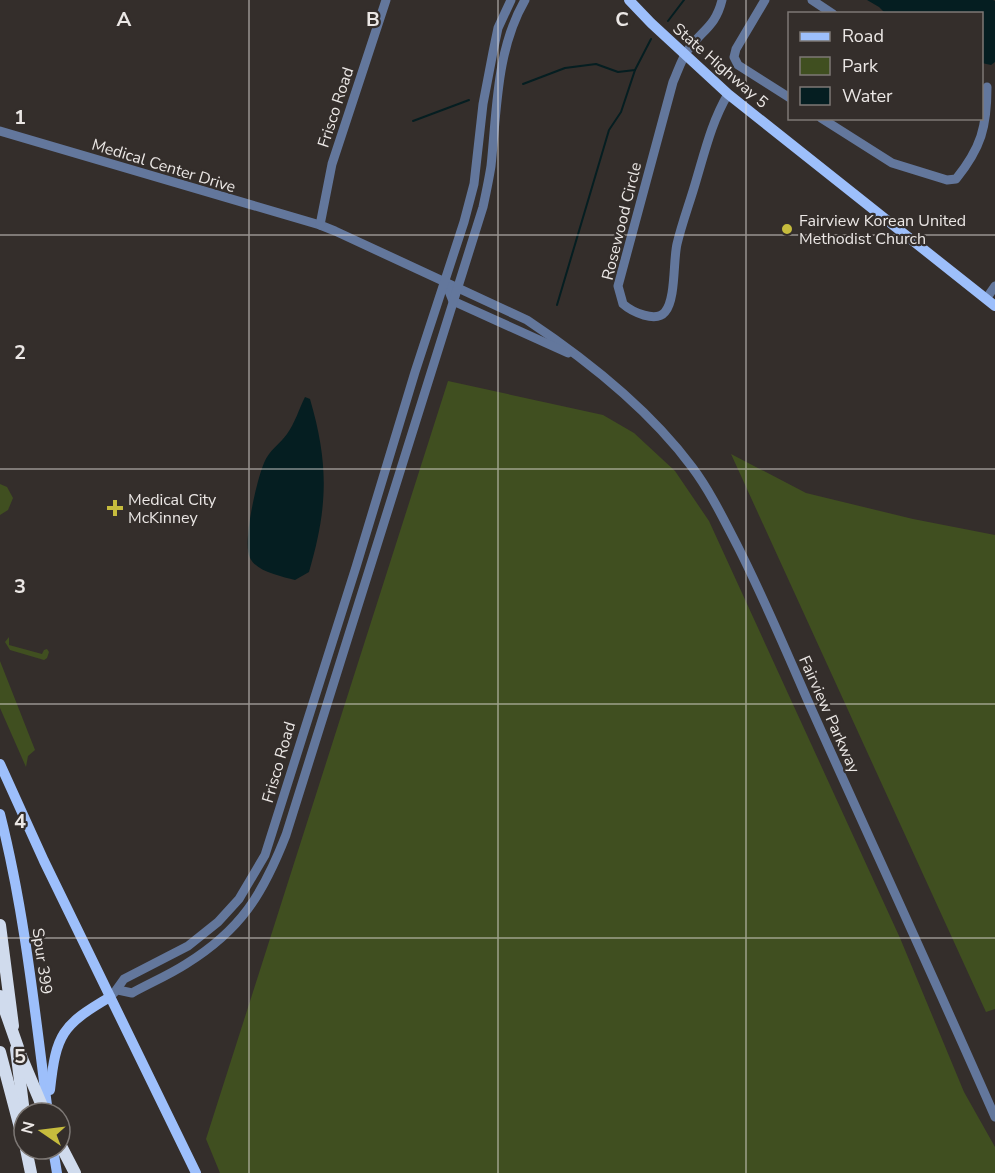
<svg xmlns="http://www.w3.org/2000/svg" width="995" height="1173" font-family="'Nunito Sans',sans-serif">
  <rect width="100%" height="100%" fill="#342e2b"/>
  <!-- green -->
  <g fill="#404f20">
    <path d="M448 381 603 415 634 433 675 471 709 521 900 938 964 1092 995 1147V1173H220L206 1139Z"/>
    <path d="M731 454 806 493 913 519 995 535V1009L986 1012Z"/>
    <path d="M0 484 7 487 13 498 8 510 0 515Z"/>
    <path d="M9 637V645L42 654 44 650 47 649 49 652 47 658 44 660 10 650 5 642Z"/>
    <path d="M0 661 35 750 28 756 26 767 0 708Z"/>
  </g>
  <!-- water -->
  <g fill="#051e21">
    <path d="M867 0H993L995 1V62L991 65 982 63V14L885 13 879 7Z"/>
    <path d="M305 397 310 399C329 464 328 507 309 572L295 580C281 576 257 572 250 558 242 543 257 479 264 463 269 450 280 444 287 434 295 423 299 409 305 397Z"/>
  </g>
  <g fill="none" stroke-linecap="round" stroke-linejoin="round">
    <!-- stream -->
    <g stroke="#051e21" stroke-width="2">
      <path d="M668 21 684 0"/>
      <path d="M523 84 565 68 596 64 618 72 635 70 651 39"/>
      <path d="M413 121 469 100"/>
      <path d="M557 305 609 130 621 112 635 70"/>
    </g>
    <!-- minor -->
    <g stroke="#63779c" stroke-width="9">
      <path d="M722 0C716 25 704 29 690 47 682 57 678 71 673 82L618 286 623 304C632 312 656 323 665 312 676 299 673 261 677 244 682 223 690 202 696 181 705 151 712 121 728 94"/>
      <path d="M765 0 736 49 734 57 738 65 790 98"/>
      <path d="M812 0 833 14"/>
      <path d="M821 118 892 163 947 180 956 179C981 148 987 127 987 87"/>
      <path d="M0 131 320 225 335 231 527 320C587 360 649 409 692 467 710 491 723 518 737 545 764 598 787 653 811 708 872 844 935 980 995 1117"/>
      <path d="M320 225 332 164 386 0"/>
      <path d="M445 281 453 301 568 353"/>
      <path d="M986 299 995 286"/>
      <path d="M118 990 132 993C150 983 169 975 186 964 241 930 263 894 286 835L483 207C486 193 489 179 491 166 497 110 496 50 525 0"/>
      <path d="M114 993 124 979 188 946 218 922 239 899 265 855 356 567 415 372 464 222 474 184 483 104 493 52 498 28 511 0"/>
    </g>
    <!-- major -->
    <g stroke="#9dbffb" stroke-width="10">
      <path d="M629 0 651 23 728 94 995 306"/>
      <path d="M0 764 44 861 196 1173"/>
      <path d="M0 814C25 913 35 1013 48 1113"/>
      <path d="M50 1090C56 1034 62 1025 110 997"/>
      <path d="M53 1149 57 1173"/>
    </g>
    <!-- highway -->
    <g stroke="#d0dbed" stroke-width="12">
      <path d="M0 925 13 1026"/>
      <path d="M16 1049 24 1113"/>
      <path d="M0 1052 24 1143"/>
      <path d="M60 1144 75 1173"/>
      <path d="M26 1149 31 1173"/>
    </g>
    <!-- highway-bridge -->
    <path stroke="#d0dbed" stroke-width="12" d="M0 996 21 1056 45 1113"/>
  </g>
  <!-- grid -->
  <path fill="none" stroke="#ebe7e5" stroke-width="1.5" stroke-opacity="0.55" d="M249 0V1173M498 0V1173M746 0V1173M0 235H995M0 469H995M0 704H995M0 938H995"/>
  <!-- markers -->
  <g fill="#c6bc3d" stroke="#342e2b" stroke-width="2">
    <circle cx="787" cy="229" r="6"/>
    <path d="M112 499h6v6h6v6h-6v6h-6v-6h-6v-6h6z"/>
  </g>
  <g text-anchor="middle" stroke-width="4.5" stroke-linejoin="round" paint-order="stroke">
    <!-- street labels -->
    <g font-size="16" fill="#ebe7e5" stroke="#342e2b">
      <text transform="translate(721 65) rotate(41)" y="6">State Highway 5</text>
      <text transform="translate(335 107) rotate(-72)" y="6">Frisco Road</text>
      <text transform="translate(164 165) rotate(17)" y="6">Medical Center Drive</text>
      <text transform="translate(621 221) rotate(-76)" y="6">Rosewood Circle</text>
      <text transform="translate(830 714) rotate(66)" y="6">Fairview Parkway</text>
      <text transform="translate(278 762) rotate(-74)" y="6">Frisco Road</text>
      <text transform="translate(43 961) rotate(82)" y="6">Spur 399</text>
    </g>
    <!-- poi labels -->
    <g font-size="16" fill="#ebe7e5" stroke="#342e2b" text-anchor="start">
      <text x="799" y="226">Fairview Korean United<tspan x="799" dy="18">Methodist Church</tspan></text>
      <text x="128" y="505">Medical City<tspan x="128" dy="18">McKinney</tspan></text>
    </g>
  </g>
  <g font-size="20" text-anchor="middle" font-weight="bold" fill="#ebe7e5" stroke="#342e2b" stroke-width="4.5" stroke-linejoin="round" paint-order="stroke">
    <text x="124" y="26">A</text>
    <text x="373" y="26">B</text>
    <text x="622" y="26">C</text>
    <text x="20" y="124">1</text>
    <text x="20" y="359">2</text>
    <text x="20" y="593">3</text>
    <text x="20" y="828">4</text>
    <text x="20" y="1063">5</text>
  </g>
  <!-- legend -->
  <rect x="788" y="12" width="195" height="108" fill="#342e2b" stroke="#7d7875" stroke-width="1.5"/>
  <rect x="800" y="32" width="30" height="9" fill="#9dbffb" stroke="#7d7875" stroke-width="1.5"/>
  <text x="842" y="42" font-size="18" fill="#ebe7e5">Road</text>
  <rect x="800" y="57" width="30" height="18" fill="#404f20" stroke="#7d7875" stroke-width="1.5"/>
  <text x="842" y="72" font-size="18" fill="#ebe7e5">Park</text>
  <rect x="800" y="87" width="30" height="18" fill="#051e21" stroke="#7d7875" stroke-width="1.5"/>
  <text x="842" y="102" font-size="18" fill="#ebe7e5">Water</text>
  <!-- north arrow -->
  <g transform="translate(42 1131) rotate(284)"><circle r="28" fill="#342e2b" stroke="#7d7875" stroke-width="1.5"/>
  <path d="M0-4.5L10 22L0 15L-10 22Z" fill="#c6bc3d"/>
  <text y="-9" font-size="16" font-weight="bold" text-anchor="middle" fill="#ebe7e5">N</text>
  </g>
</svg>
